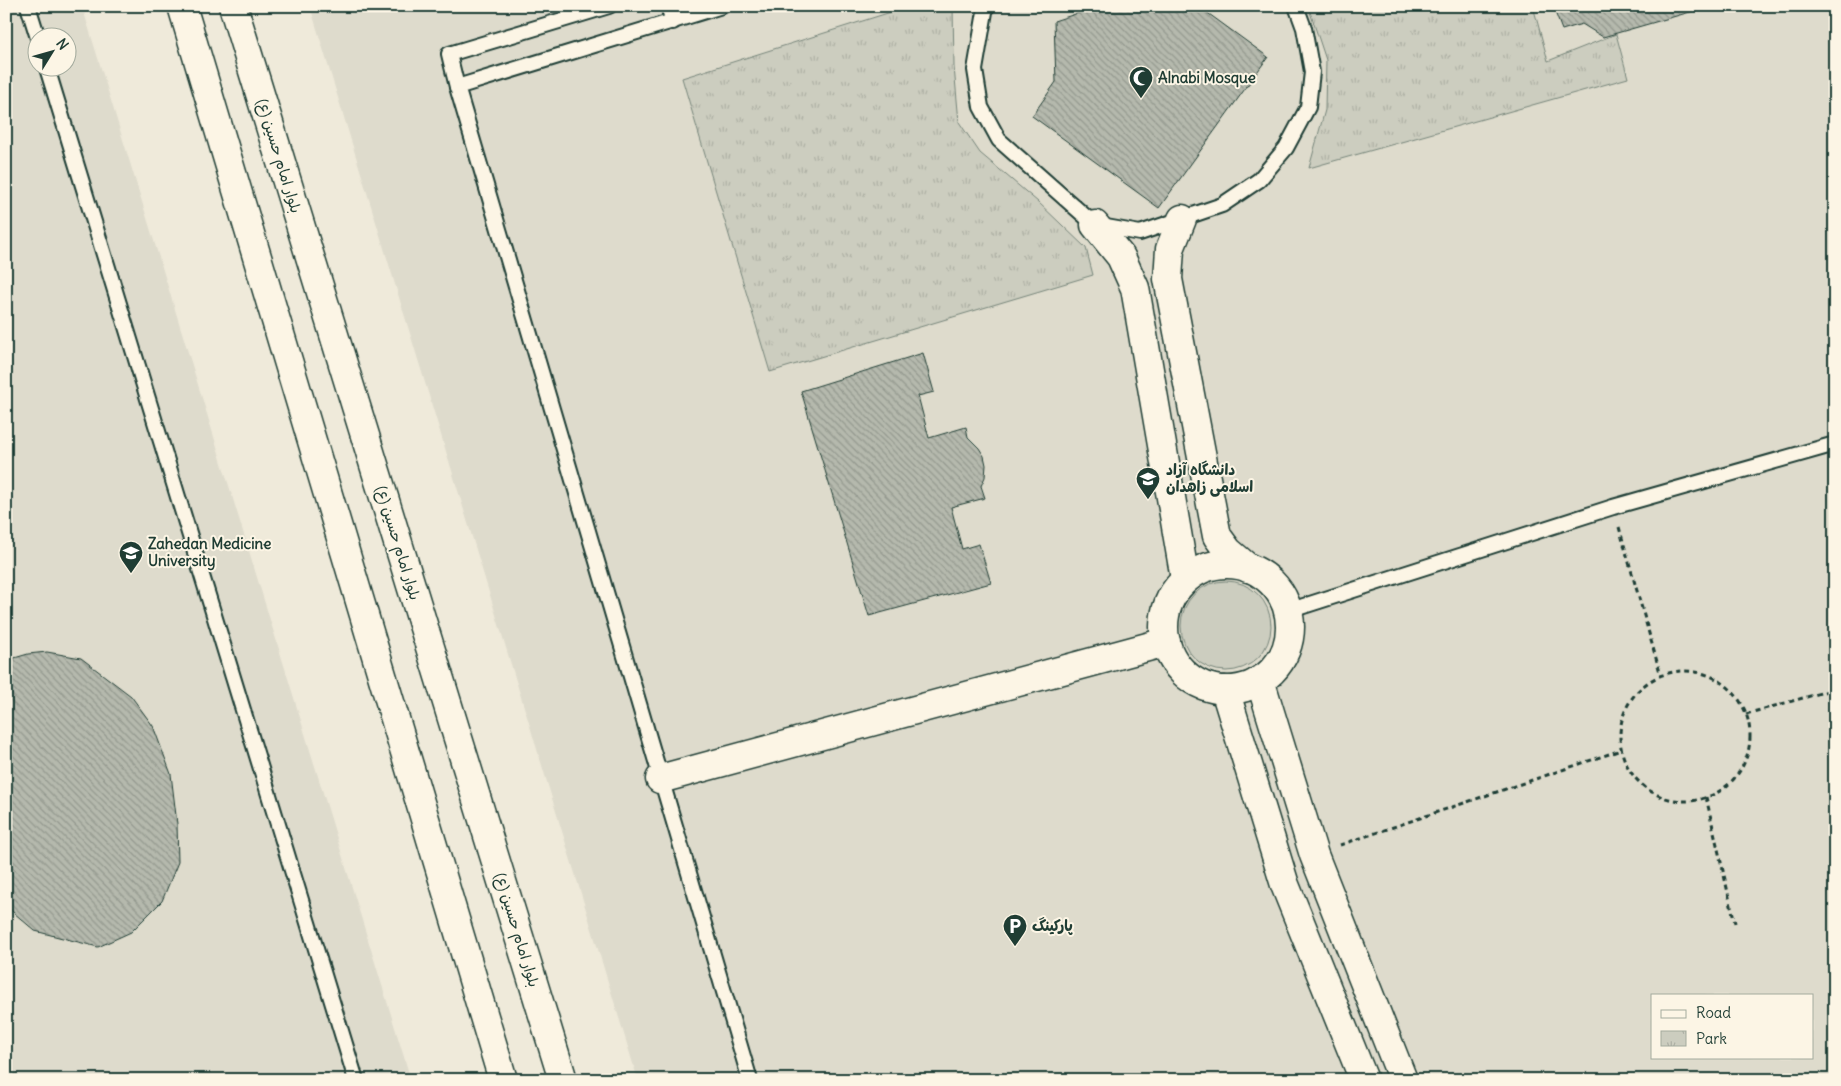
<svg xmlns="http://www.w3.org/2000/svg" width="1841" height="1086" font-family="Delius,'Playpen Sans Arabic',sans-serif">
  <defs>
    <pattern id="park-tufts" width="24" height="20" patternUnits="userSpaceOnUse" patternTransform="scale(1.25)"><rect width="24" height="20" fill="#cccdbf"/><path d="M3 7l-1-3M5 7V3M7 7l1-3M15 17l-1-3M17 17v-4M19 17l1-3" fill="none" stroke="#afb1a5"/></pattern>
    <pattern id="building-back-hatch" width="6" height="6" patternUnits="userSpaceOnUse" patternTransform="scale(1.25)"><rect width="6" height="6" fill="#b5b9ad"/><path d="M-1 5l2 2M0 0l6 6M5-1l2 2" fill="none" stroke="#93988e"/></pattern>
  </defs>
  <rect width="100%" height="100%" fill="#efeada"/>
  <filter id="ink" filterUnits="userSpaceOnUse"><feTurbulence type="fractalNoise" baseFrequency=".02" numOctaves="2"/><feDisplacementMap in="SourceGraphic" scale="10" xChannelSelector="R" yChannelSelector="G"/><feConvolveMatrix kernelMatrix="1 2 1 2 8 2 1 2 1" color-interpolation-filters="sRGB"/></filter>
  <g filter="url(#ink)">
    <!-- built -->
    <g fill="#dedbcc" fill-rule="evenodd">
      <path d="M6 6H82L411 1080H6ZM38 38H68V68H38Z"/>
      <path d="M310 6H1835V1080H638ZM1652 995H1812V1057H1652Z"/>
    </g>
    <!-- grass -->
    <circle fill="#cccdbf" stroke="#76857a" cx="1226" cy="626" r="45"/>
    <!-- park -->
    <g fill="url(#park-tufts)" stroke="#76857a">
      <path d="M910 6H953L954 67 959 122 980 153 1038 202 1086 248 1093 275 770 372 682 78Z"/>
      <path d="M1308 6H1533L1548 61 1616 34 1628 78 1309 168 1325 110 1326 60Z"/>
    </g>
    <!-- building -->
    <g fill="url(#building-back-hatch)" stroke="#1f3d34">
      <path d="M1100 6H1198L1268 57 1159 208 1032 116 1056 82 1054 21Z"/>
      <path d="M1551 6H1711L1603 37 1582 24 1562 30 1553 7Z"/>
      <path d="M923 353 934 392 918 396 929 438 966 427 968 437 979 448 984 456 986 465 985 477 981 486 985 498 951 507 962 549 979 544 991 583 869 616 801 391Z"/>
      <path d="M47 652 81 658 131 696 153 726 171 774 177 824 178 862 162 901 131 932 98 947 35 931 6 906V663L11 659 28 654Z"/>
    </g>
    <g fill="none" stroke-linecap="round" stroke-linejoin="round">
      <defs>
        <g id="lane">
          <path d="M28 6 38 38"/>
          <path d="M609 6 449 54 457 87 750 1080"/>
          <path d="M668 6 673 22"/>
          <path d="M986 6 975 70 981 107 999 140 1095 225 1140 233 1222 205 1259 180 1286 148 1308 107 1312 72 1304 28 1296 6"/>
          <path d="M47 68 356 1080"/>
          <path d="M457 87 722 6"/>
          <path d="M1288 611 1613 507 1835 444"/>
        </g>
        <g id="street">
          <path d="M1182 219 1170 249 1168 279 1217 536 1228 551 1248 568"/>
          <path d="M1095 225 1121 257 1135 288 1185 579"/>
          <circle cx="1227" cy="627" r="63"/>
          <path d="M1260 680 1314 855 1403 1080"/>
          <path d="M1225 690 1285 885 1364 1080"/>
          <path d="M660 779 1166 642"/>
        </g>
        <g id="secondary">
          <path d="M182 6 503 1080"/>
          <path d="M233 6 563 1080"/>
        </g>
      </defs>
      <!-- lane casing -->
      <use href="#lane" stroke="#1f3d34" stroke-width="18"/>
      <!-- street casing -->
      <use href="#street" stroke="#1f3d34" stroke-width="31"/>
      <!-- secondary casing -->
      <use href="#secondary" stroke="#1f3d34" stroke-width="31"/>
      <!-- path -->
      <g stroke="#1f3d34" stroke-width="3" stroke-dasharray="5 4" stroke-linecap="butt">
        <path d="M1619 527 1661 676"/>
        <circle cx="1685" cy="736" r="65"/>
        <path d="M1746 714 1835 689"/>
        <path d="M1706 797 1735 923"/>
        <path d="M1340 845 1621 750"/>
      </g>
      <!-- lane -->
      <use href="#lane" stroke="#fcf5e5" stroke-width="14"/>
      <!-- street -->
      <use href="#street" stroke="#fcf5e5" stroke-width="28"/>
      <!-- secondary -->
      <use href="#secondary" stroke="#fcf5e5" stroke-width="28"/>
    </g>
  </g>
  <!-- icons -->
  <defs>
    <symbol id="mosque-pin" viewBox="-11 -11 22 30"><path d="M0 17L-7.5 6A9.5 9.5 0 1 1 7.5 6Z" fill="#1f3d34" stroke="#fcf5e5"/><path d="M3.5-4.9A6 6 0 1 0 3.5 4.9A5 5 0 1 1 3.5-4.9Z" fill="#fff"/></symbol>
    <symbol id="university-pin" viewBox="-11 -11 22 30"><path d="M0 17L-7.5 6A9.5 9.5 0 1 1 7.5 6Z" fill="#1f3d34" stroke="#fcf5e5"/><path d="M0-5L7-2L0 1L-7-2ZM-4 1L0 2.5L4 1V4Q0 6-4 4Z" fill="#fff"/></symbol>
    <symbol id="parking-pin" viewBox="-11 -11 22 30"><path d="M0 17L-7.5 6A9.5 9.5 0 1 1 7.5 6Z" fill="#1f3d34" stroke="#fcf5e5"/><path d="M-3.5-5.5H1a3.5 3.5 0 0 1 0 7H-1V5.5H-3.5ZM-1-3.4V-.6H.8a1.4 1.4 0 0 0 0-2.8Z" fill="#fff"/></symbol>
  </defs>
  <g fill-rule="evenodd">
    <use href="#mosque-pin" x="1127" y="64" width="28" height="38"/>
    <use href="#university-pin" x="1134" y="465" width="28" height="38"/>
    <use href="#university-pin" x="117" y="539" width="28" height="38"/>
    <use href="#parking-pin" x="1001" y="912" width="28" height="38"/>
  </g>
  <g text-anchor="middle" stroke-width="4" stroke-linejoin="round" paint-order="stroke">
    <!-- poi labels -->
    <g font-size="15" font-weight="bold" fill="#1f3d34" stroke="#fcf5e5" text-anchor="start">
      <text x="1158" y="83">Alnabi Mosque</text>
      <text x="1166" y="475">دانشگاه آزاد<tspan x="1166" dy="17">اسلامی زاهدان</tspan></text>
      <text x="148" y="549">Zahedan Medicine<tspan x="148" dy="17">University</tspan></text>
      <text x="1032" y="931">پارکینگ</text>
    </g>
    <!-- street labels -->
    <g font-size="15" fill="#1f3d34" stroke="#fcf5e5">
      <text transform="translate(279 156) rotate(73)" y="5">بلوار امام حسین (ع)</text>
      <text transform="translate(398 543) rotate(73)" y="5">بلوار امام حسین (ع)</text>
      <text transform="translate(517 930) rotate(73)" y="5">بلوار امام حسین (ع)</text>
    </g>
  </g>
  <!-- margin -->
  <rect width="1841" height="1086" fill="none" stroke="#fcf5e5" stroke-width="25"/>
  <rect x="12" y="12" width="1816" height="1061" fill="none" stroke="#1f3d34" stroke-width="2" filter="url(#ink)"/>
  <!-- legend -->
  <rect x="1651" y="994" width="162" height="65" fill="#fcf5e5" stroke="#a4ab9e"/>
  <rect x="1661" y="1010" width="25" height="8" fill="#fcf5e5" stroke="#a4ab9e"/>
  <text x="1696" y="1018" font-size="15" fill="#1f3d34">Road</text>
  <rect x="1661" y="1031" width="25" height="15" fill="url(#park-tufts)" stroke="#a4ab9e"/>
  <text x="1696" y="1044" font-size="15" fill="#1f3d34">Park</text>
  <!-- north arrow -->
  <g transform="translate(52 52) rotate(53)"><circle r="24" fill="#fcf5e5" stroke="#a4ab9e"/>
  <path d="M0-4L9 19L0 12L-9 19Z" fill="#1f3d34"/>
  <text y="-8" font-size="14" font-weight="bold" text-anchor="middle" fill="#1f3d34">N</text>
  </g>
</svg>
